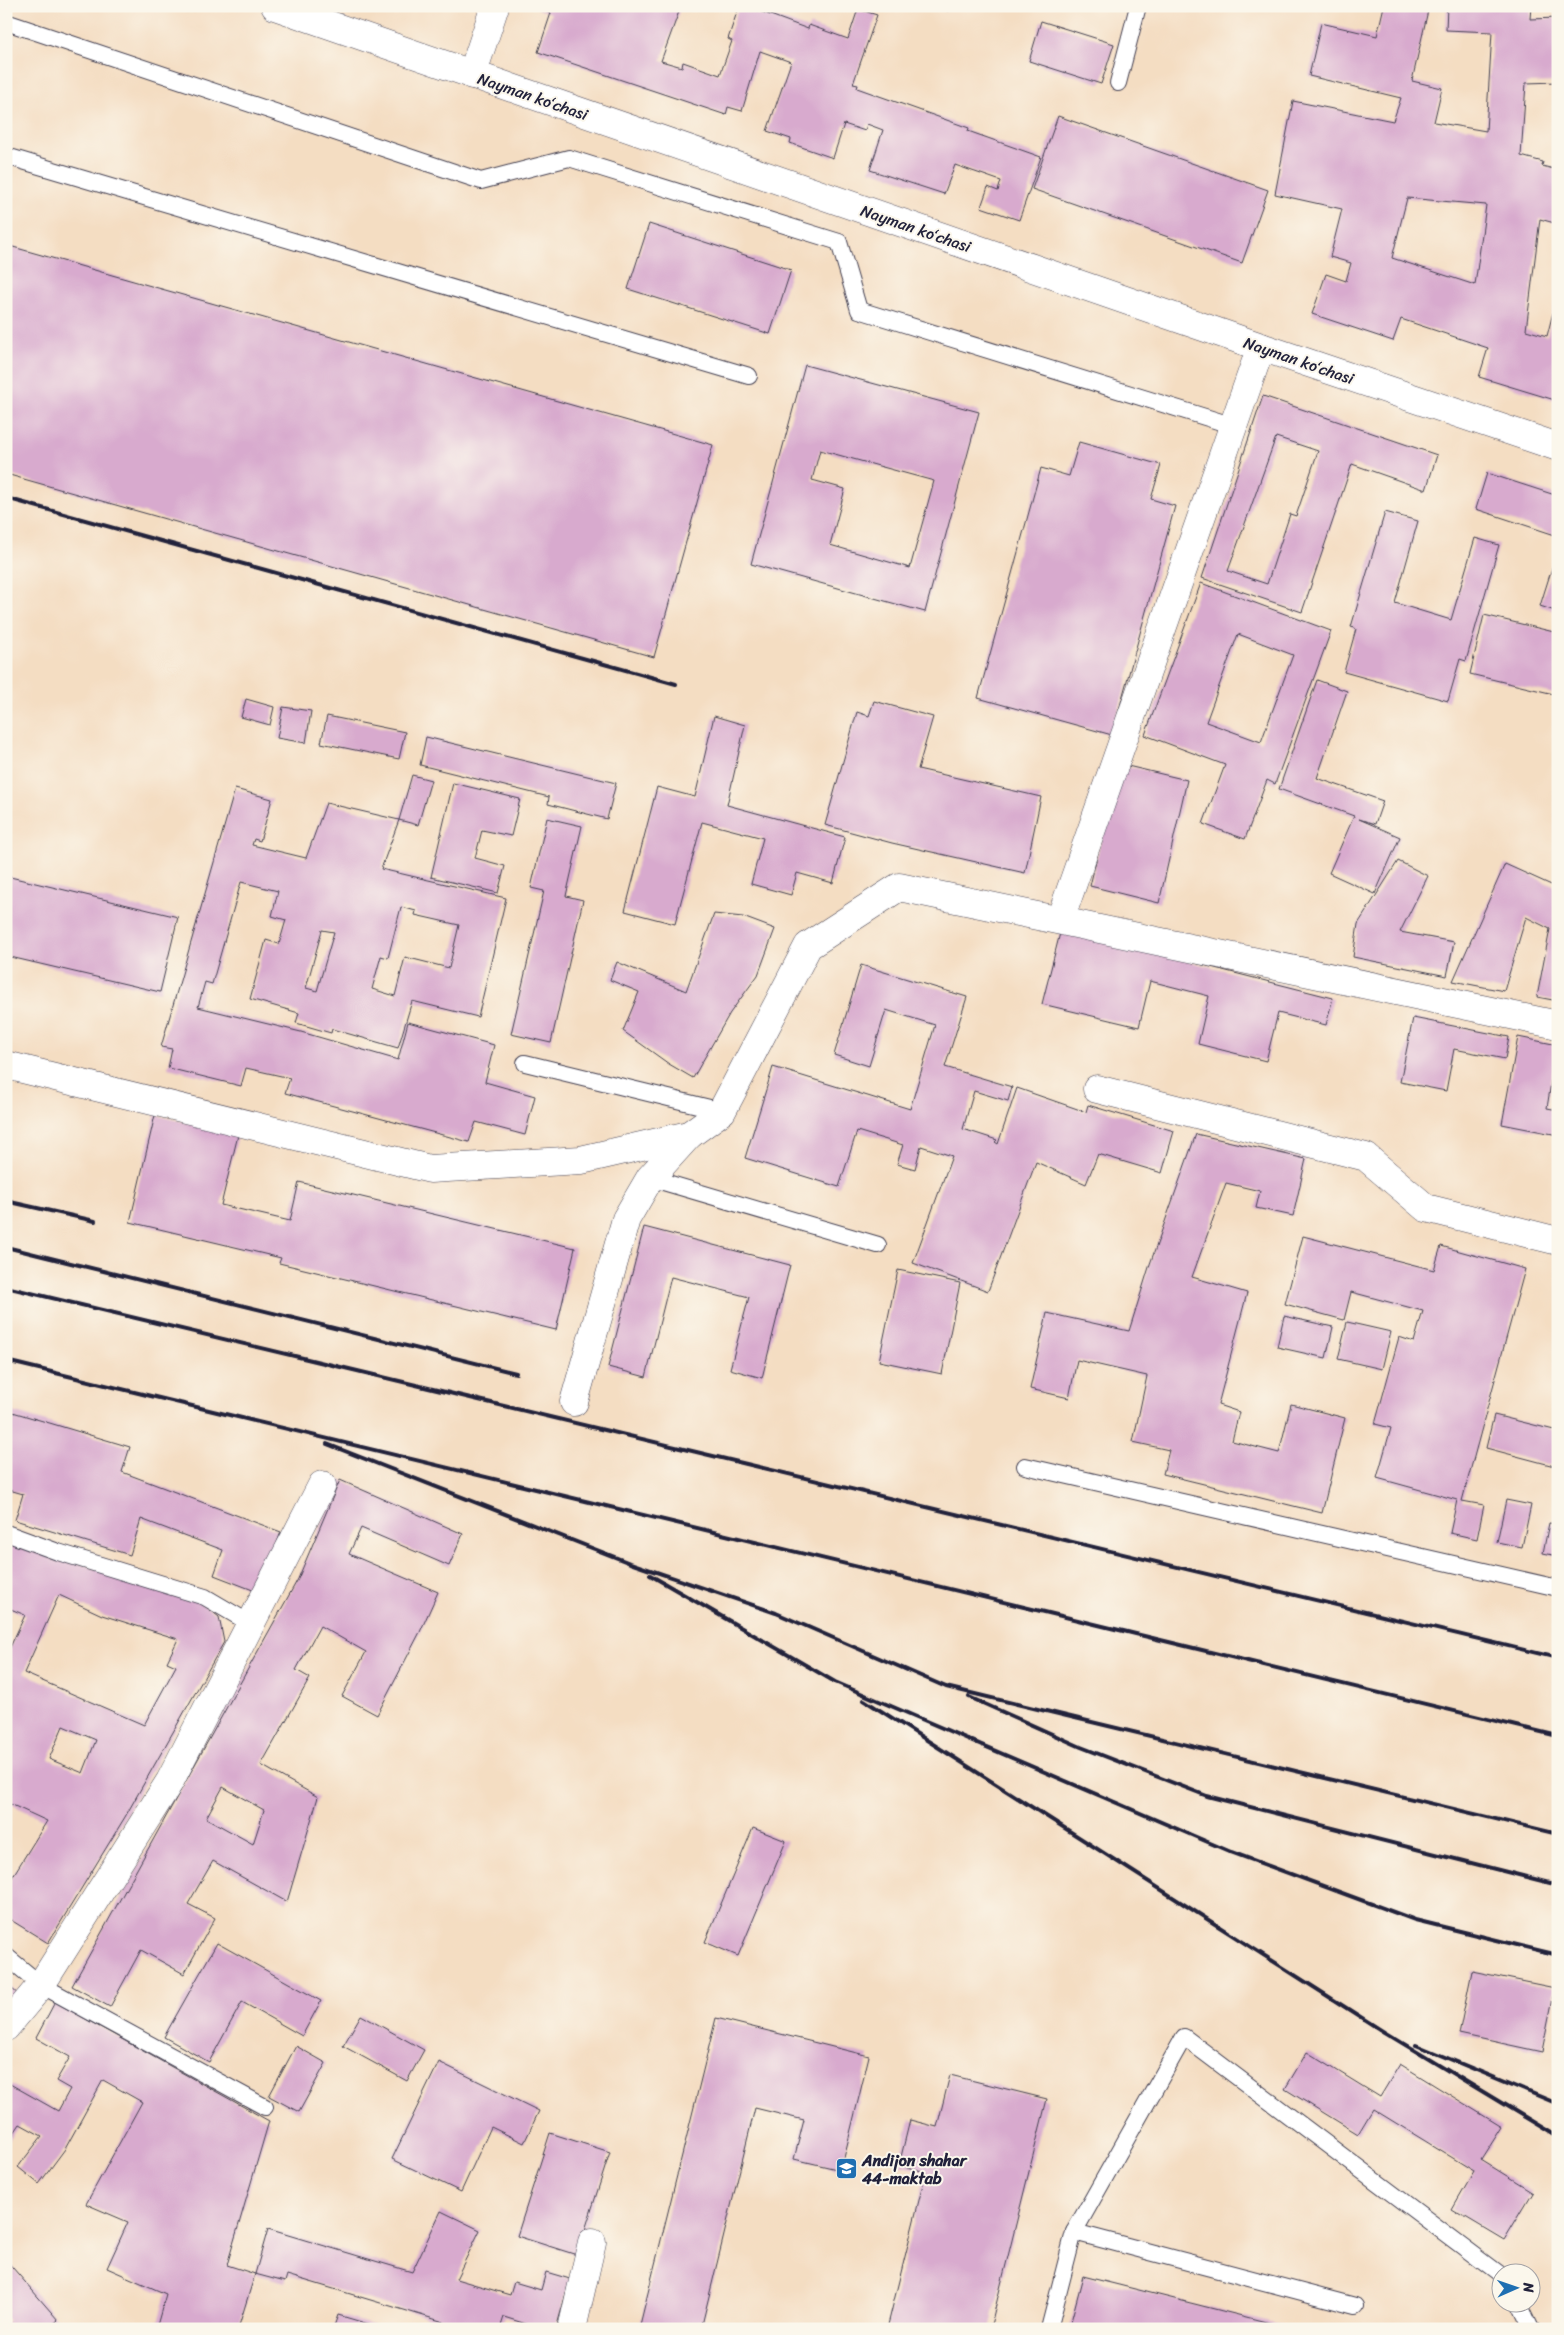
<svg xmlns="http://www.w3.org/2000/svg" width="1564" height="2335" font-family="Sriracha,sans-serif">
  <rect width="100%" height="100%" fill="#fbf7ec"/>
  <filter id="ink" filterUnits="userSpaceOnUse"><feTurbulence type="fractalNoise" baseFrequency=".02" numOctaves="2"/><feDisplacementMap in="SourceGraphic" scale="10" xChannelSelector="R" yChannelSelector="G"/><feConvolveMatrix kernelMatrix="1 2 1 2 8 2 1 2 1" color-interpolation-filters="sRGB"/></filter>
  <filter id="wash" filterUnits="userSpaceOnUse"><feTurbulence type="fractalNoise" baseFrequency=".0096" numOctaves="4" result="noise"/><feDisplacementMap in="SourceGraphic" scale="20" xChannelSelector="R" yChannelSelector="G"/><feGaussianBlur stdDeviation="1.12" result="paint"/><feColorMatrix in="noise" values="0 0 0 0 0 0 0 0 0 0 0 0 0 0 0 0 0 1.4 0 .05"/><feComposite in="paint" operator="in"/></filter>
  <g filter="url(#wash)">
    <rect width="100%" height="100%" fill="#f4ddc2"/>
    <g id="blocks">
      <!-- building -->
      <g fill="#d8aace" fill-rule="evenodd">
        <path d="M539 6H681L661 61 682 67 683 62 720 75 732 41 728 39 739 6H746L808 29 809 25 848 39 858 9 877 15 853 84 858 85 857 88 969 128 968 131 1041 157 1019 220 981 207 988 187 998 191 1001 181 955 165 944 194 870 170 883 130 867 124 865 131 844 124 833 158 790 143 791 139 767 131 791 62 760 51 742 111 728 107 726 115 538 52 551 13 538 9Z"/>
        <path d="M934 6H949L948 11Z"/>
        <path d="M1384 6H1429L1412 81 1442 88 1434 122 1486 131 1492 32 1446 30 1447 6H1531L1530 19 1558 18V82L1526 83 1521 156 1543 162 1542 166 1558 170V224L1540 219 1526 330 1547 336 1558 293V401L1479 377 1488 348 1401 319 1393 341 1312 314 1326 274 1346 281 1351 263 1330 257 1342 209 1275 194 1293 101 1393 121 1401 98 1309 76 1321 23 1377 36ZM1407 198 1486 205 1475 285 1392 258Z"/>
        <path d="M1041 21 1114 44 1101 84 1029 61Z"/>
        <path d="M1058 116 1268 190 1242 263 1032 189Z"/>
        <path d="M649 224 791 270 770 334 628 289Z"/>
        <path d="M6 245 713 445 654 657 6 474Z"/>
        <path d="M805 365 979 412 925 612 751 564ZM820 450 934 481 910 568 830 545 845 489 812 480Z"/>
        <path d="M1263 396 1437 455 1426 490 1352 464 1302 612 1202 578ZM1276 437 1318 451 1296 516 1290 514 1267 584 1228 571Z"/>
        <path d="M1079 442 1161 465 1151 499 1175 506 1112 735 978 698 1041 468 1069 476Z"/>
        <path d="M1487 473 1558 496V536L1476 509Z"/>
        <path d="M1385 512 1418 521 1395 603 1451 620 1475 538 1499 545 1466 661 1460 659 1448 701 1344 672 1356 629 1351 627Z"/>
        <path d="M1557 552H1558V612L1540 606Z"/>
        <path d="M1201 583 1331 631 1275 784 1267 780 1245 839 1203 824 1225 765 1145 735ZM1238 634 1293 655 1261 742 1206 722Z"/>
        <path d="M1484 615 1558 633V695L1470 674Z"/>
        <path d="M1317 680 1347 691 1317 778 1383 801 1375 824 1359 819 1400 837 1375 894 1329 873 1354 816 1279 789Z"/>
        <path d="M246 699 274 707 270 725 241 717Z"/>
        <path d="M874 701 933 717 918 769 1041 797 1025 873 892 843 825 825 857 712 869 716Z"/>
        <path d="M283 707 311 711 306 743 277 738Z"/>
        <path d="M327 716 405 732 399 759 321 743Z"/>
        <path d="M714 716 745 725 727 805 845 837 833 883 797 873 791 895 751 884 763 838 702 822 675 924 625 911 657 787 695 797Z"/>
        <path d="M426 737 616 783 607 819 548 804 549 797 420 765Z"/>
        <path d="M1119 764 1187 780 1159 903 1090 886Z"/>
        <path d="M412 775 431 780 418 825 399 820Z"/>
        <path d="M453 783 520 799 511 836 482 830 475 858 505 866 498 893 431 877Z"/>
        <path d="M235 789 272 799 260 841 254 839 252 845 306 858 326 803 399 820 381 869 506 898 478 1017 412 1001 398 1048 332 1029 331 1033 296 1023 299 1013 250 999 266 940 279 944 286 920 272 916 278 891 241 882 212 984 205 982 198 1007 301 1032 398 1060 408 1022 494 1045 485 1082 535 1096 525 1135 476 1122 469 1142 285 1093 290 1078 246 1068 241 1086 168 1068 172 1049 161 1047ZM401 907 416 911 415 915 459 925 449 968 405 957 395 996 372 989 381 956 388 958ZM322 930 334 932 317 991 306 988Z"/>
        <path d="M547 818 582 826 566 896 583 900 551 1043 511 1034 544 891 531 888Z"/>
        <path d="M1398 861 1428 876 1400 932 1454 942 1447 976 1353 957 1358 924Z"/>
        <path d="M1505 864 1558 888V1001L1537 997 1550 929 1526 917 1504 991 1453 981Z"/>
        <path d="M6 876 178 917 160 992 6 956Z"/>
        <path d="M714 914 743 917 775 929 758 975 730 1013 693 1078 669 1064 623 1031 639 992 610 980 617 962 686 991Z"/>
        <path d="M1061 929 1333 998 1326 1025 1278 1013 1266 1061 1198 1044 1209 996 1150 981 1139 1027 1042 1004Z"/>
        <path d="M861 965 967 997 945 1067 1012 1087 1008 1101 974 1091 963 1129 997 1140 995 1142 998 1144 1017 1088 1086 1112 1088 1105 1174 1131 1162 1173 1098 1154 1086 1184 1036 1162 988 1291 913 1263 952 1156 921 1146 915 1169 897 1164 903 1145 857 1131 839 1187 745 1158 773 1067 910 1109 935 1025 886 1010 869 1066 834 1055Z"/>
        <path d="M1413 1018 1509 1037 1505 1059 1454 1049 1446 1091 1400 1082Z"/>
        <path d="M1518 1037 1558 1045V1071L1553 1070 1547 1108 1558 1110V1135L1502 1124Z"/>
        <path d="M155 1115 238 1135 221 1205 290 1221 299 1182 575 1248 556 1330 279 1263 281 1258 130 1222Z"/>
        <path d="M1196 1134 1306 1159 1293 1216 1256 1208 1260 1191 1226 1183 1192 1277 1247 1293 1218 1405 1239 1412 1232 1441 1279 1453 1291 1404 1345 1418 1322 1513 1163 1474 1169 1450 1133 1442 1147 1376 1077 1360 1069 1398 1030 1389 1047 1313 1129 1331 1150 1264Z"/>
        <path d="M644 1227 790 1265 762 1378 730 1369 749 1297 671 1277 646 1377 608 1367Z"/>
        <path d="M1303 1236 1434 1270 1441 1246 1525 1269 1462 1501 1484 1505 1477 1539 1450 1533 1457 1500 1377 1478 1391 1428 1375 1424 1399 1337 1414 1342 1423 1311 1351 1292 1344 1320 1285 1304Z"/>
        <path d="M898 1270 960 1283 942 1374 879 1361Z"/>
        <path d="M1284 1316 1333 1327 1326 1358 1277 1347Z"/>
        <path d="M1347 1322 1391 1332 1382 1369 1338 1359Z"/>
        <path d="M6 1410 130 1447 122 1472 281 1532 258 1592 214 1575 223 1550 141 1519 130 1555 15 1520 23 1494 6 1489Z"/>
        <path d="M1494 1415 1558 1431V1467L1486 1448Z"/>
        <path d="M340 1480 463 1534 449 1566 361 1528 349 1554 438 1592 420 1632 377 1715 342 1696 366 1652 320 1626 296 1670 310 1678 261 1765 318 1797 287 1902 213 1861 188 1904 215 1918 184 1974 141 1950 110 2007 72 1986 298 1579ZM223 1787 264 1810 253 1844 206 1818Z"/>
        <path d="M1506 1500 1531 1505 1522 1547 1497 1542Z"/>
        <path d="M1549 1523 1558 1524V1556L1543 1553Z"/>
        <path d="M6 1540 199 1601 219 1617 224 1642 125 1817 48 1943 6 1917V1887L47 1821 6 1802V1656L25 1615 6 1607ZM59 1595 102 1615 178 1639 167 1662 176 1666 144 1725 24 1673ZM63 1726 96 1740 83 1773 49 1759Z"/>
        <path d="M753 1828 786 1841 738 1956 705 1942Z"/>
        <path d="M217 1943 321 2001 302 2036 242 2002 209 2062 164 2037Z"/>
        <path d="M1472 1971 1555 1988 1542 2052 1459 2034Z"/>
        <path d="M6 1984 18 1994 6 2008Z"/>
        <path d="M55 2002 269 2121 227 2265 255 2274 238 2329H156L166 2294 107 2268 128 2222 86 2204 142 2102 103 2080 65 2149 39 2184 18 2167 42 2136 20 2124 6 2145V2090L10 2084 58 2111 70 2089 56 2081 70 2057 36 2038Z"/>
        <path d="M361 2015 424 2050 407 2081 343 2046Z"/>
        <path d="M716 2018 869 2056 841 2170 794 2159 804 2120 755 2108 701 2329H639Z"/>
        <path d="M296 2046 326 2063 299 2112 269 2096Z"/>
        <path d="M1307 2052 1380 2097 1400 2064 1502 2127 1481 2160 1533 2192 1504 2240 1452 2209 1474 2171 1373 2109 1358 2134 1285 2089Z"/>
        <path d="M439 2062 539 2111 524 2143 491 2127 461 2192 392 2159Z"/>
        <path d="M950 2075 1047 2099 990 2329H887L926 2172 899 2165 910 2120 937 2127Z"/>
        <path d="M550 2133 610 2152 577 2255 517 2236Z"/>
        <path d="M441 2211 480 2230 456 2279 510 2295 514 2282 541 2290 546 2272 570 2279 556 2329H542L504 2317 500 2329H441L444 2322 287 2275 285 2282 255 2274 268 2229 412 2272Z"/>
        <path d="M6 2260 58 2320 48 2329H6V2323L9 2320 6 2317Z"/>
        <path d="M1083 2276 1290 2328V2329H1069Z"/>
        <path d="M338 2315 382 2328V2329H333Z"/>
      </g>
    </g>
  </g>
  <g filter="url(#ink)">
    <use href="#blocks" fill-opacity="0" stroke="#423e4f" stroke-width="1"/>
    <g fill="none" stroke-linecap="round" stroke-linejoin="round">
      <defs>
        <g id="service">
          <path d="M6 22 481 181 569 158 839 242 859 310 1234 426"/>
          <path d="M1118 83 1138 6"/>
          <path d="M6 156 749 376"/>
          <path d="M525 1063 722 1111"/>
          <path d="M650 1178 878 1245"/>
          <path d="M1025 1466 1558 1588"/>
          <path d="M6 1533 58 1552 205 1597 251 1624"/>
          <path d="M6 1956 41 1985 265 2107"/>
          <path d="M1074 2232 1184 2037 1502 2276"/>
          <path d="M1518 2302 1531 2329"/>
          <path d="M1049 2329 1074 2232 1355 2306"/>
        </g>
        <g id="minor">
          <path d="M472 75 495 6"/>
          <path d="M1060 920 1261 347"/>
          <path d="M6 1065 430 1169 581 1160 689 1135"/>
          <path d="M1097 1089 1366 1157 1426 1208 1558 1241"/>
          <path d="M574 1402 626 1219 650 1178 689 1135 722 1111 808 946 899 887 1558 1025"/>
          <path d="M6 2027 41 1985 170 1781 322 1485"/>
          <path d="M572 2329 592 2242"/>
        </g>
        <path id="secondary" d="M275 6 1261 347 1558 447"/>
      </defs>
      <!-- service casing -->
      <use href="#service" stroke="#423e4f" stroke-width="18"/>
      <!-- minor casing -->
      <use href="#minor" stroke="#423e4f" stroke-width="29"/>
      <!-- secondary casing -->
      <use href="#secondary" stroke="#423e4f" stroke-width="29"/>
      <!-- service -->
      <use href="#service" stroke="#fff" stroke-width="16"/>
      <!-- minor -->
      <use href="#minor" stroke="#fff" stroke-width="28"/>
      <!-- secondary -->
      <use href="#secondary" stroke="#fff" stroke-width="28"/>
      <!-- rail -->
      <g stroke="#22223b" stroke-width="4">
        <path d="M6 498 676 684"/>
        <path d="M6 1201 95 1221"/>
        <path d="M6 1247 516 1373"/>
        <path d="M6 1287 1558 1658"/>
        <path d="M6 1361 1558 1736"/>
        <path d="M327 1444 630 1563 776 1613 946 1687 1558 1834"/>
        <path d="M650 1575 835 1682 1231 1852 1415 1920 1558 1955"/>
        <path d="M969 1697 1081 1747 1207 1796 1558 1885"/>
        <path d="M864 1700 1384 2032 1558 2137"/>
        <path d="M1416 2045 1558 2104"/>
      </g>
    </g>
  </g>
  <!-- icons -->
  <defs>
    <symbol id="school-square" viewBox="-11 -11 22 22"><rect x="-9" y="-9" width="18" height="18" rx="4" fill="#1f6fb2" stroke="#fbf7ec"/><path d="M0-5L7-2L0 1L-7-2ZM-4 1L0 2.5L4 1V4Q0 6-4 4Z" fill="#fff"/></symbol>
  </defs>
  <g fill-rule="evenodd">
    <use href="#school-square" x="834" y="2156" width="25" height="25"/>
  </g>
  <g text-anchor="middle" stroke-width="4" stroke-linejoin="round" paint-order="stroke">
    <!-- street labels -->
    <g font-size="16" fill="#22223b" stroke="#fbf7ec">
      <text transform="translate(533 96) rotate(19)" y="6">Nayman koʻchasi</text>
      <text transform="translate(916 228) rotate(19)" y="6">Nayman koʻchasi</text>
      <text transform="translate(1299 360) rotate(19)" y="6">Nayman koʻchasi</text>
    </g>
    <!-- poi labels -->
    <g font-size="16" font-weight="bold" fill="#22223b" stroke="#fbf7ec" text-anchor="start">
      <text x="862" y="2166">Andijon shahar<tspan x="862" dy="18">44-maktab</tspan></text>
    </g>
  </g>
  <!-- margin -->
  <rect width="1564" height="2335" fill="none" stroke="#fbf7ec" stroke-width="25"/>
  <!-- north arrow -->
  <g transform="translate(1516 2288) rotate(88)"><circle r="24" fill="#fbf7ec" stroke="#a4a2a5"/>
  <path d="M0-4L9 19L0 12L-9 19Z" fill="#1f6fb2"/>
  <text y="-8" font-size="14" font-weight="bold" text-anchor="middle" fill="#22223b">N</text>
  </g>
</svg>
